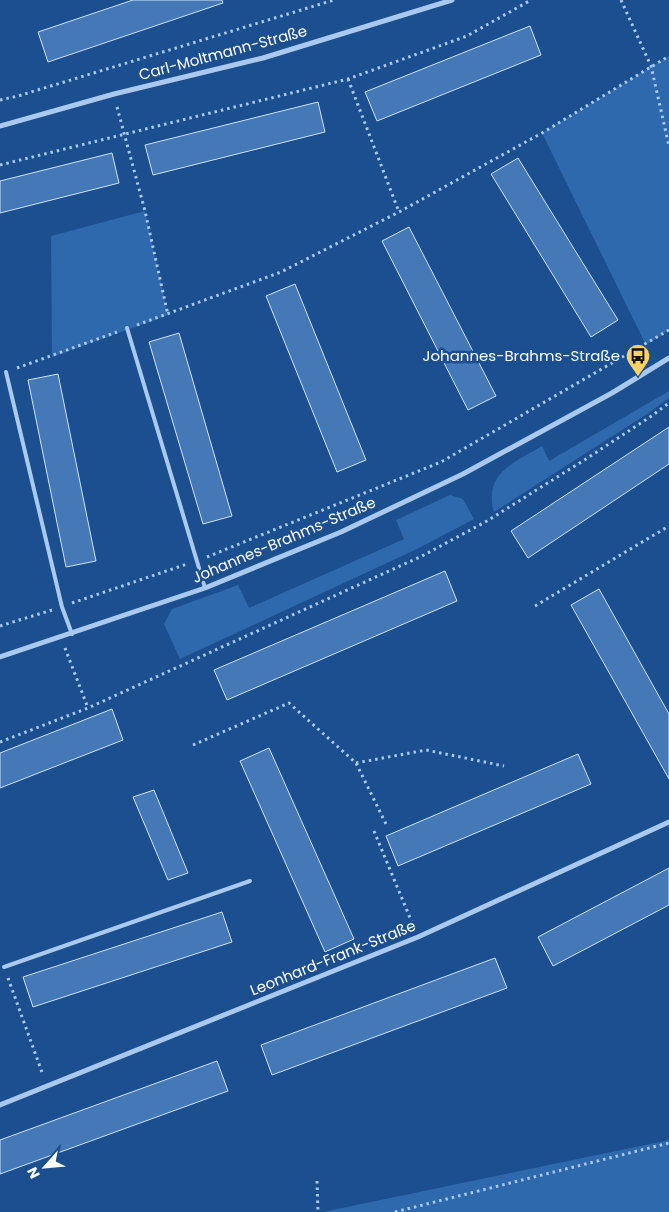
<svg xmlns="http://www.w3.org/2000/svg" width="669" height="1212" font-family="Poppins,sans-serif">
  <rect width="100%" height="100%" fill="#1b4f8f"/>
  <!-- green -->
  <g fill="#2e69ad">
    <path d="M669 56V330L646 345 542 133Z"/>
    <path d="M145 211 168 315 52 357 51 236Z"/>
    <path d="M669 391V398L647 414 494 512C483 473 514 463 542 446L549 461Z"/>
    <path d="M450 495 463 499 474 519 417 549 180 659 164 624 172 609 238 585 249 608 404 539 396 520Z"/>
    <path d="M669 1140V1212H323Z"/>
  </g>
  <!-- building -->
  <g fill="#4478b7" stroke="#cfe3fa">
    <path d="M133 0H222L223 3 48 62 38 32Z"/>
    <path d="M530 26 541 55 377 121 365 92Z"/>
    <path d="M318 102 325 132 153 175 145 145Z"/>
    <path d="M112 153 119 183 0 213V181Z"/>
    <path d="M518 158 618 320 591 337 491 174Z"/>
    <path d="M409 227 496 396 468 410 382 241Z"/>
    <path d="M295 284 366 460 337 472 266 296Z"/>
    <path d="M179 333 232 516 203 524 149 342Z"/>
    <path d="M58 374 96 561 66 567 28 380Z"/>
    <path d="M669 427V464L528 558 511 531Z"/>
    <path d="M445 571 457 601 227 700 214 670Z"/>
    <path d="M599 589 669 714V779L571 605Z"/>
    <path d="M112 709 123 740 0 788V753Z"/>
    <path d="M269 748 354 939 325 952 240 761Z"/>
    <path d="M578 754 591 784 398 866 386 836Z"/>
    <path d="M154 790 188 873 168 880 133 797Z"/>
    <path d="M669 868V905L553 966 538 937Z"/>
    <path d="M222 912 232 942 33 1007 23 977Z"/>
    <path d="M495 958 507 988 272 1075 261 1045Z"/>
    <path d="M217 1061 228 1091 0 1174V1140Z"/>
  </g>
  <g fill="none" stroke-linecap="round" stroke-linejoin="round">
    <!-- path -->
    <g stroke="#a9c9ee" stroke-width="3" stroke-dasharray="2.5 4" stroke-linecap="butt">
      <path d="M621 0 651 66 669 146"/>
      <path d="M348 79 399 212"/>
      <path d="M0 100 18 96 334 0"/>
      <path d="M117 107 145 211 168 315"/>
      <path d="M0 165 348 79 467 36 531 0"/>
      <path d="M137 325 281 272 399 212 542 133 669 56"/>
      <path d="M17 368 117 332"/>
      <path d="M207 557 441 462 669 330"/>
      <path d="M72 603 187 564"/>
      <path d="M535 606 669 526"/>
      <path d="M0 626 52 610"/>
      <path d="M65 648 88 708"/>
      <path d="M0 742 88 708 422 556 487 521 586 459 650 417 669 403"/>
      <path d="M193 745 289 703 356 763 387 826"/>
      <path d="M356 763 426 750 504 766"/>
      <path d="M374 831 413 925"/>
      <path d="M8 978 43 1075"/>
      <path d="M317 1181 318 1212"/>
      <path d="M395 1212 669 1143"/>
    </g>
    <!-- lane -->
    <g stroke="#a9c9ee" stroke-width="4">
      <path d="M127 328 205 588"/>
      <path d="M6 372 62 607 72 634"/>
      <path d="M4 967 250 881"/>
    </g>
    <!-- street -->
    <g stroke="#a9c9ee" stroke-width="5">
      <path d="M0 126 114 94 263 58 452 0"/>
      <path d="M0 657 205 588 341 532 463 474 612 393 669 358"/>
      <path d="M0 1105 418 937 669 822"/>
    </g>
  </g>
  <!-- icons -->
  <defs>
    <symbol id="bus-pin" viewBox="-11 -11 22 30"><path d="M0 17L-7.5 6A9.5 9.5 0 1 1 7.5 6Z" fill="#ffd166" stroke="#1b4f8f"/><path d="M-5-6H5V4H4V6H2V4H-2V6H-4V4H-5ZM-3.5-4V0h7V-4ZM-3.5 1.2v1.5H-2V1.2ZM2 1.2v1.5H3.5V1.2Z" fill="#111"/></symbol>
  </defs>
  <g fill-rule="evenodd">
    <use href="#bus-pin" x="624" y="342" width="28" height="38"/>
  </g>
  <g text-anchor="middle" stroke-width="5" stroke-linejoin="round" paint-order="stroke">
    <!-- street labels -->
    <g font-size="15" fill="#fff" stroke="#1b4f8f">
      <text transform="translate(223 53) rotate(-15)" y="5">Carl-Moltmann-Straße</text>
      <text transform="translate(284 540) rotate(-23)" y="5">Johannes-Brahms-Straße</text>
      <text transform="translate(333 958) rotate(-22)" y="5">Leonhard-Frank-Straße</text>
    </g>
    <!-- poi labels -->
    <g font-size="15" fill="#fff" stroke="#1b4f8f" text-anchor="end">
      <text x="620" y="361">Johannes-Brahms-Straße</text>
    </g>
  </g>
  <!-- north arrow -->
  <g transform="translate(45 1167) rotate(243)" stroke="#1b4f8f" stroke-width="4" paint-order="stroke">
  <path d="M0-4L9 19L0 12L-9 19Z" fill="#ffffff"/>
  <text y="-8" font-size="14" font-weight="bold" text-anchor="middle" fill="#ffffff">N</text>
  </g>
</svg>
